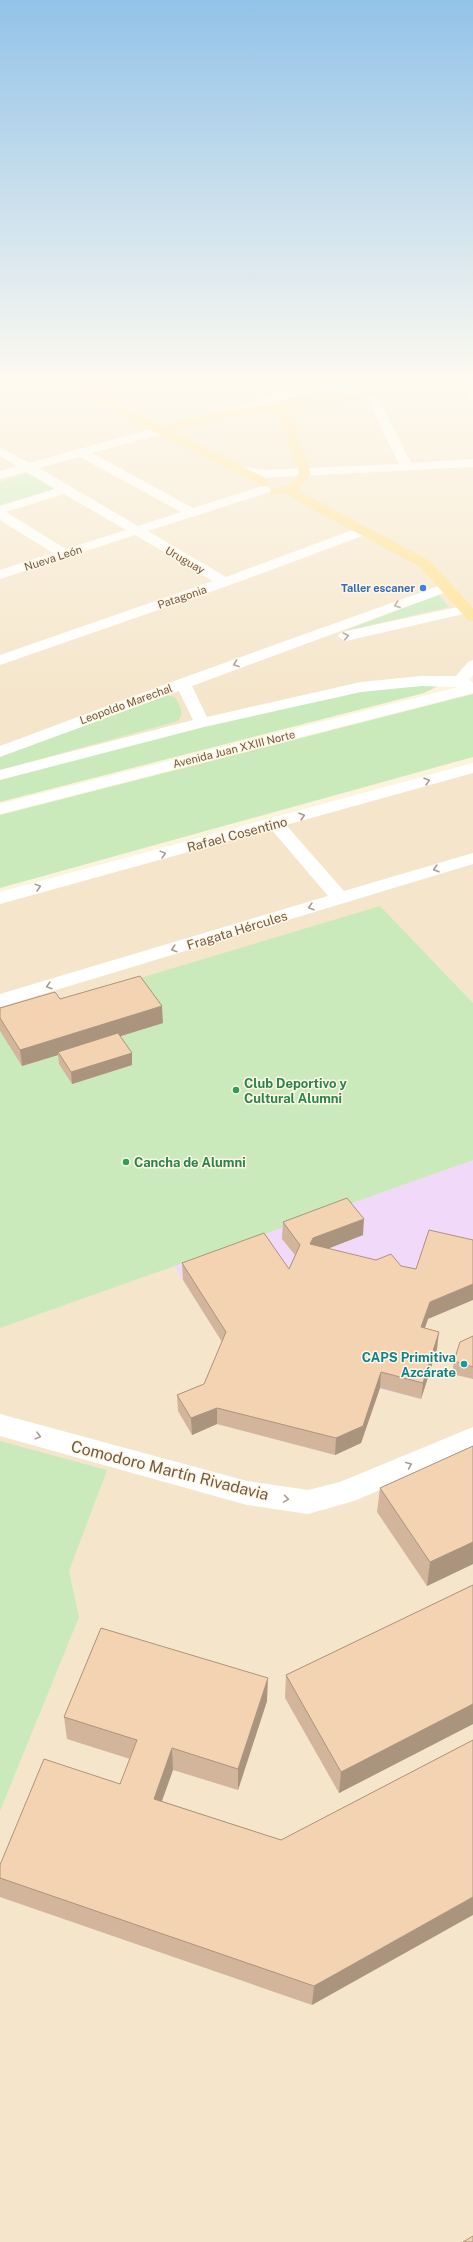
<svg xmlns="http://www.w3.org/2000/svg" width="473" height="2242" font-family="'Public Sans',sans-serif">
  <rect width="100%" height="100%" fill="#fdf4dd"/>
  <!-- residential -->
  <g fill="#f5e6cb">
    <path d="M0 381H473V665L460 681 388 683 0 775Z"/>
    <path d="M473 768V2242H0V898Z"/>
  </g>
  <!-- education -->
  <path fill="#f1daf9" d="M473 1160V1300L428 1319 419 1344 437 1349 421 1399 380 1389 361 1443 335 1455 217 1424 192 1435 178 1411 204 1401 226 1349 174 1266Z"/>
  <!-- green -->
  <g fill="#caeabc">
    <path d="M349 381H413L315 400 265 405Z"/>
    <path d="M425 384 428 386 309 410 299 407Z"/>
    <path d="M26 474H32L55 487 51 490 0 505V482Z"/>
    <path d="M438 594 449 607 342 632Z"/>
    <path d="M440 685 424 693 0 802V778L161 736 371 689Z"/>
    <path d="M473 694V757L0 888V815Z"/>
    <path d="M166 695 175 697C180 707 185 712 178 721L0 770V756Z"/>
    <path d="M380 906 473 1003V1160L0 1328V1020Z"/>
    <path d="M0 1441 107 1470 69 1571 79 1617 0 1811Z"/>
  </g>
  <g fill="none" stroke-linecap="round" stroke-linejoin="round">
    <!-- minor -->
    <g fill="#fff" fill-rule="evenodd">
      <path d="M246 381H262L287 392 322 381H341L339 383 229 417H221L219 414 221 411 276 395Z"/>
      <path d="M453 382H461L472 388 473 401 469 400C463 391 457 391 451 384Z"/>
      <path d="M373 396 379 399 411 463 473 459V467L263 478 236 473 234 470 240 466 263 470 399 464 367 399Z"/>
      <path d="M162 426 168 430 166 433 92 453 193 508 265 485 271 489 270 492 148 531 226 577 358 528H368L370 531 368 534 230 585 0 665V655L213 581 135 535 0 579V570L53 553 0 520V506L55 489 26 472 0 479V471L17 466 0 456V447L29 463ZM80 457 181 512 138 526 39 468ZM64 494 126 530 66 549 6 512Z"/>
      <path d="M447 583 454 587 452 590 192 686 207 717 361 682 421 676H456L468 662 473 660V675L469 680 473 683V693L0 814V804L458 687 421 686 361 692 204 727 0 780V770L193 720 179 691 0 757V746L177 680Z"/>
      <path d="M467 605 473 607 472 612 346 641 341 639 338 636 341 633 346 631Z"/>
      <path d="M473 763V773L286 825 344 891 473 853V864L0 1007V994L328 896 271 829 0 904V892Z"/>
      <path d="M0 1414 247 1481 308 1490 340 1482 473 1427V1450L354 1501 308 1514 247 1505 0 1436Z"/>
    </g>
    <!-- major -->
    <g fill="#ffe192" fill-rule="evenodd">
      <path d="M52 381H67L163 426 225 410 315 398 409 381H434L428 384 288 409 311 473 298 491 430 561 473 608V621L468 620 420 567 285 494 271 495 270 492 271 489 289 486 299 473 277 411 225 418 173 431 269 480 270 483 264 487Z"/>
      <path d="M448 381 473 382 413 394 407 391 413 388Z"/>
    </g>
  </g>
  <!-- wall -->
  <g fill="#d2b59a">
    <path d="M60 999 163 1023 120 1036 132 1053V1065L72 1084 59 1064 58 1055 22 1066 0 1031V1008Z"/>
    <path d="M283 1222 363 1235 329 1248 428 1319 425 1328 437 1349 421 1399 380 1388 361 1443 335 1455 217 1424 192 1435 178 1411 177 1395 204 1384 222 1342 183 1280 182 1263 289 1269 295 1255 282 1239Z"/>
    <path d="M473 1336V1379L452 1374 454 1361Z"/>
    <path d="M473 1446V1564L427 1586 377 1512 380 1488Z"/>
    <path d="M473 1585V1724L339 1793 285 1698 286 1675Z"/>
    <path d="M267 1701 238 1790 173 1770 162 1801 281 1840 473 1740 312 2005 0 1897V1865L120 1784 130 1759 67 1739 64 1717Z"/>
  </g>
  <!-- shaded-wall -->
  <g fill="#ab947d">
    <path d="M162 1006 163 1023 60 1055 58 1052V1055L22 1066 20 1050Z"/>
    <path d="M132 1053V1065L72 1084 71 1072Z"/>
    <path d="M364 1219 363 1235 312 1255 310 1244 313 1238Z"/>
    <path d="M473 1284V1300L428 1319 419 1344 421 1327 430 1302Z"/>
    <path d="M439 1332 437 1349 421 1399 423 1383Z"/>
    <path d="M381 1372 380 1388 361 1443 335 1455 336 1438Z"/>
    <path d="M217 1408V1424L192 1435 191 1418Z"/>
    <path d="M473 1542V1564L427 1586 430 1562Z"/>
    <path d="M268 1678 267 1701 238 1790V1769Z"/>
    <path d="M473 1704V1724L339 1793 341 1772Z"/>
    <path d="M172 1748 173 1770 155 1820 154 1799Z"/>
    <path d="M473 1897V1915L312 2005 314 1986Z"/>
  </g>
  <!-- building -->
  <g fill="#f4d3b3" stroke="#ab947d">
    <path d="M140 976 162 1006 20 1050 0 1018V1008L55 992 60 999Z"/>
    <path d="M118 1033 132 1053 71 1072 58 1052Z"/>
    <path d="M347 1198 364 1219 313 1238 310 1244 376 1260 391 1254 401 1266 416 1269 429 1230 473 1240V1284L430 1302 421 1327 439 1332 423 1383 381 1372 363 1426 336 1438 217 1408 191 1418 177 1395 204 1384 226 1332 182 1263 264 1233 289 1269 300 1245 283 1222Z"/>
    <path d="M473 1336V1367L454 1361 460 1342Z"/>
    <path d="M473 1446V1542L430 1562 380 1488Z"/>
    <path d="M473 1585V1704L341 1772 286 1675Z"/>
    <path d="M101 1628 268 1678 238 1769 172 1748 154 1799 281 1840 473 1740V1897L314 1986 0 1878V1865L44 1759 120 1784 137 1740 64 1717Z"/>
    <path d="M473 2236V2242H463Z"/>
  </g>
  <!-- one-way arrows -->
  <defs><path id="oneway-chevron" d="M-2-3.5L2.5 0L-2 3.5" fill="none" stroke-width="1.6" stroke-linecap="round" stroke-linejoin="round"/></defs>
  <g stroke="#ab9c8f">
    <use href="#oneway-chevron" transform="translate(397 605) rotate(160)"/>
    <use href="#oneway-chevron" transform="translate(346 636) rotate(-13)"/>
    <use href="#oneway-chevron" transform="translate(236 664) rotate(160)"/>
    <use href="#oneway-chevron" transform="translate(427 781) rotate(-16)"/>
    <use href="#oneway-chevron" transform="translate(302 816) rotate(-16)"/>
    <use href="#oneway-chevron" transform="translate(163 854) rotate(-15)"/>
    <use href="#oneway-chevron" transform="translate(436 869) rotate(163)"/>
    <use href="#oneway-chevron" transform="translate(38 887) rotate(-15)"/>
    <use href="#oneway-chevron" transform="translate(311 907) rotate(163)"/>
    <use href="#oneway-chevron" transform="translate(174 949) rotate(163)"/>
    <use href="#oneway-chevron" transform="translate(49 986) rotate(163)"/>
    <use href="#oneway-chevron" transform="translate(38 1436) rotate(15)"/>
    <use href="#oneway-chevron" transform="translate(409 1465) rotate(-23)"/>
    <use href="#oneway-chevron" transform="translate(286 1499) rotate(9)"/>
  </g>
  <!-- sky -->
  <linearGradient id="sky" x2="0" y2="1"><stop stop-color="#92c3e8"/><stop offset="0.55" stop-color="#fefaf0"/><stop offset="1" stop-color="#fefaf0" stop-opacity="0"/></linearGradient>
  <rect width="473" height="695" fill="url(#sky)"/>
  <!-- markers -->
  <circle fill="#3f7fe0" stroke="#fff7e4" stroke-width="1.5" cx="423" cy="588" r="4"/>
  <g fill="#2e9e5b" stroke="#fff7e4" stroke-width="1.5">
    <circle cx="236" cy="1090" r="4"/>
    <circle cx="126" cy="1162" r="4"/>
  </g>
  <circle fill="#0f9aa8" stroke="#fff7e4" stroke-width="1.5" cx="464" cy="1364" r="4"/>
  <g text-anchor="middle" stroke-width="3" stroke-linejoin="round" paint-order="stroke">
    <!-- far-street labels -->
    <g font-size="11" fill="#735a45" stroke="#fff7e4">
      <text transform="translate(53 558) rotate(-18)" y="4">Nueva León</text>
      <text transform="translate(185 560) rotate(30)" y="4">Uruguay</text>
      <text transform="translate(182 597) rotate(-19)" y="4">Patagonia</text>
      <text transform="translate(126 704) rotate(-20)" y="4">Leopoldo Marechal</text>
      <text transform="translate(234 749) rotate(-14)" y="4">Avenida Juan XXIII Norte</text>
    </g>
    <!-- far-shop labels -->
    <g font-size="11" font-weight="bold" fill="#366cbe" stroke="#fff7e4" text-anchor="end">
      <text x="415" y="592">Taller escaner</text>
    </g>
    <!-- street labels -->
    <g font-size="13" fill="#735a45" stroke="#fff7e4">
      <text transform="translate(237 834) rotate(-15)" y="5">Rafael Cosentino</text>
      <text transform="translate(237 930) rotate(-17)" y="5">Fragata Hércules</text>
    </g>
    <!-- leisure labels -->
    <g font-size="13" font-weight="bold" fill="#27864d" stroke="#fff7e4" text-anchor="start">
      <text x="244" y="1088">Club Deportivo y<tspan x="244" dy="15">Cultural Alumni</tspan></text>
      <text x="134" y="1167">Cancha de Alumni</text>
    </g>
    <!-- culture labels -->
    <g font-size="13" font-weight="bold" fill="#0d838f" stroke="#fff7e4" text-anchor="end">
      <text x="456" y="1362">CAPS Primitiva<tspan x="456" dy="15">Azcárate</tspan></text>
    </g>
    <!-- near-street labels -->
    <g font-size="16" fill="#735a45" stroke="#fff7e4">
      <text transform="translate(170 1470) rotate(14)" y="6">Comodoro Martín Rivadavia</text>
    </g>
  </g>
</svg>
